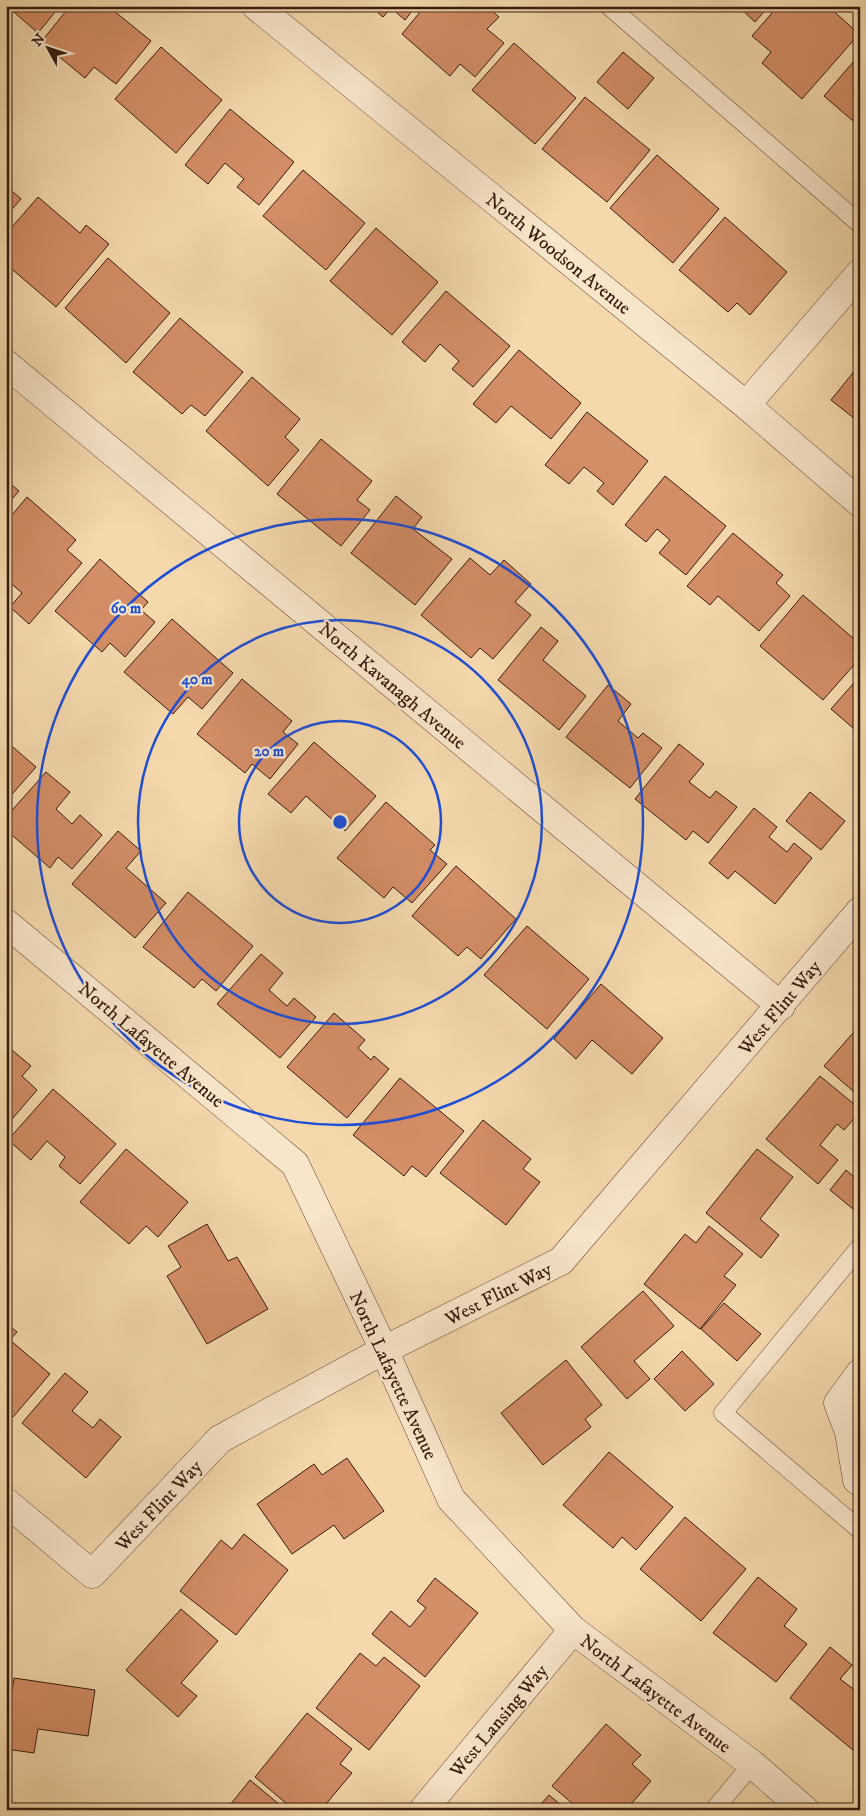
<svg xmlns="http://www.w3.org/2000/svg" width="866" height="1816" font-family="'IM FELL DW Pica',serif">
  <rect width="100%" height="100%" fill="#f5d9ad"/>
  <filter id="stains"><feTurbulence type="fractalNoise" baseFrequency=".004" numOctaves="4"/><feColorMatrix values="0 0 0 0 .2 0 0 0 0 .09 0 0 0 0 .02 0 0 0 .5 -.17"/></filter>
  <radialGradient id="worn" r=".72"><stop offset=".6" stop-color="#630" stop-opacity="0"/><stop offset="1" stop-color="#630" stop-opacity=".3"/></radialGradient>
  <!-- building -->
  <g fill="#d38d67" stroke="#361b10">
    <path d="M7 6H60L38 33Z"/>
    <path d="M70 6H108L151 41 116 84 94 67 85 78 41 42Z"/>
    <path d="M370 6H416L405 20 391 8 383 17Z"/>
    <path d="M425 6H487L499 17 487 29 504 43 475 77 460 64 450 76 402 34Z"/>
    <path d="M738 6H769L755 22Z"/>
    <path d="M778 6H828L859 34 802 99 762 63 771 52 752 36Z"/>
    <path d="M514 43 576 98 535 144 472 90Z"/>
    <path d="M161 47 222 100 176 153 115 99Z"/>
    <path d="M623 52 654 78 628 109 597 82Z"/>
    <path d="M860 54V127L824 96Z"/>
    <path d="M585 97 650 150 607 202 542 149Z"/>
    <path d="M230 109 294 162 259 205 237 187 244 179 225 163 208 184 185 165Z"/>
    <path d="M657 155 719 209 673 263 610 208Z"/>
    <path d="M303 170 365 223 326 270 263 216Z"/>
    <path d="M6 186 21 199 6 216Z"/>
    <path d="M38 197 80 233 86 225 109 244 56 307 6 264V234Z"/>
    <path d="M725 217 787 272 750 315 737 303 728 312 679 270Z"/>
    <path d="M376 228 438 282 392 335 330 281Z"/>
    <path d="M108 258 170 313 126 363 65 308Z"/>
    <path d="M446 291 510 346 473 387 452 369 459 361 440 344 425 362 402 342Z"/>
    <path d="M180 318 243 372 205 416 191 405 182 414 133 372Z"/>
    <path d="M519 350 581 403 551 439 511 406 496 423 473 404Z"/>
    <path d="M860 364V423L831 400Z"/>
    <path d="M252 377 300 419 285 437 299 450 268 486 206 431Z"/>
    <path d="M587 412 648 461 613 505 597 491 604 483 584 467 569 484 545 465Z"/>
    <path d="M321 439 372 481 357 500 370 510 341 546 277 494Z"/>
    <path d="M665 476 726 526 686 575 659 553 670 540 657 529 646 542 625 525Z"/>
    <path d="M6 480 19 491 6 506Z"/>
    <path d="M396 496 422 517 413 529 452 559 415 605 351 553Z"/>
    <path d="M27 497 76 540 67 550 82 563 29 624 10 607 22 593 6 579V522Z"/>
    <path d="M733 533 783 575 776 583 790 596 759 631 718 596 710 605 687 586Z"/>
    <path d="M470 558 490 575 504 560 531 584 515 602 531 615 493 659 480 648 471 658 421 615Z"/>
    <path d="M100 559 148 602 141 610 155 622 125 657 110 643 102 652 55 611Z"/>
    <path d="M803 595 860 644V658L823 700 760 646Z"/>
    <path d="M172 619 233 673 202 709 188 697 173 714 124 672Z"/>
    <path d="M541 627 558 641 543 660 586 696 559 730 498 680Z"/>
    <path d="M860 676V734L831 709Z"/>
    <path d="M242 679 292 721 283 732 298 744 270 779 252 764 245 773 197 734Z"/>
    <path d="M608 685 631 704 618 721 638 738 643 733 662 748 630 788 566 737Z"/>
    <path d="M6 741 36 767 6 801Z"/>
    <path d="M314 742 376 796 345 831 306 796 291 813 268 794Z"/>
    <path d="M679 744 704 764 689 782 710 798 716 791 737 807 708 843 693 831 686 840 635 799Z"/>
    <path d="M46 772 70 792 56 809 72 824 80 815 102 835 72 869 58 857 50 868 6 830V817Z"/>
    <path d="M810 792 845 821 821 850 786 821Z"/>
    <path d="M386 802 435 845 430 850 447 864 412 903 393 887 384 898 337 858Z"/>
    <path d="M754 808 777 827 769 837 787 852 794 843 812 858 775 904 735 871 728 879 709 863Z"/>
    <path d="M118 831 141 851 126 868 166 903 135 938 72 884Z"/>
    <path d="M456 866 516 919 481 959 467 947 458 956 412 916Z"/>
    <path d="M188 892 253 946 216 991 202 979 194 988 143 947Z"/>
    <path d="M527 926 589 979 547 1029 484 975Z"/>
    <path d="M261 954 283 973 269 990 287 1006 294 998 316 1017 280 1058 217 1004Z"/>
    <path d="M601 984 663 1038 632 1074 592 1040 576 1059 554 1039Z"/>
    <path d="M334 1013 365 1040 358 1048 371 1060 374 1056 389 1069 347 1118 287 1067Z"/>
    <path d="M860 1025V1097L824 1066Z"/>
    <path d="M6 1045 31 1066 22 1076 37 1090 7 1125Z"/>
    <path d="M820 1076 860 1109V1112L844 1130 837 1124 820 1145 838 1160 818 1184 766 1139Z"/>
    <path d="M400 1078 464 1131 426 1177 412 1166 404 1176 353 1135Z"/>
    <path d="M53 1089 116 1144 80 1184 59 1166 65 1157 47 1141 31 1160 8 1140Z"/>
    <path d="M483 1120 531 1159 523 1169 540 1182 506 1225 440 1173Z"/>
    <path d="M126 1149 188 1202 158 1237 146 1226 129 1244 80 1202Z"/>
    <path d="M757 1149 793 1177 760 1219 779 1235 761 1258 706 1213Z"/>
    <path d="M846 1170 860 1182V1201L853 1209 830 1190Z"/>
    <path d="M207 1224 228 1261 237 1257 268 1309 207 1344 167 1276 181 1267 168 1246Z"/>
    <path d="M709 1226 743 1254 724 1276 736 1285 700 1329 644 1284 685 1234 696 1243Z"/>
    <path d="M643 1291 674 1326 634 1361 650 1379 627 1399 581 1347Z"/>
    <path d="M724 1303 761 1334 737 1361 701 1329Z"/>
    <path d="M6 1323 17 1332 10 1340 50 1374 13 1417 6 1412Z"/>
    <path d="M682 1351 714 1384 685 1411 654 1379Z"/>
    <path d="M566 1360 602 1405 585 1419 591 1427 543 1465 501 1413Z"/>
    <path d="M65 1373 88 1392 72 1411 93 1428 100 1419 121 1437 86 1478 22 1423Z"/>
    <path d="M609 1452 673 1507 636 1550 622 1537 613 1548 563 1505Z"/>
    <path d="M347 1458 384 1511 344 1539 334 1525 292 1554 257 1504 314 1464 322 1475Z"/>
    <path d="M685 1517 746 1569 701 1621 640 1569Z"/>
    <path d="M244 1534 288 1570 236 1635 180 1591 221 1540 232 1549Z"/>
    <path d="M758 1577 797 1609 784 1626 807 1644 776 1682 713 1633Z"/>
    <path d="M435 1578 478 1613 425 1677 372 1634 391 1611 410 1627 426 1608 417 1601Z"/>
    <path d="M181 1609 218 1641 181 1683 197 1696 178 1717 126 1670Z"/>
    <path d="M830 1647 852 1665 840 1679 860 1694V1741L853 1750 790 1698Z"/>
    <path d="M360 1653 376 1666 384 1657 420 1686 369 1750 316 1708Z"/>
    <path d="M14 1678 95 1690 88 1736 38 1729 34 1753 6 1749V1730Z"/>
    <path d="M307 1713 352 1749 340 1764 352 1773 321 1810H294L255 1777Z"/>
    <path d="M606 1724 641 1755 632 1764 651 1781 626 1810H580L552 1786Z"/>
    <path d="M250 1780 286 1810H226Z"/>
    <path d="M549 1795 567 1810H536Z"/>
  </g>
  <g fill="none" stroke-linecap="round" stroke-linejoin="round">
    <defs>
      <g id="service">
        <path d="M609 6 860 224"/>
        <path d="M860 1247 723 1413 860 1530"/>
        <path d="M714 1810 752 1764"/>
      </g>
      <g id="minor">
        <path d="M256 6 746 405 860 503"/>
        <path d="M6 364 781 1006"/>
        <path d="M746 405 860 273"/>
        <path d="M6 923 295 1164 384 1350 451 1499 573 1630 752 1764 805 1810"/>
        <path d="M860 1373 838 1403 849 1432 857 1480 860 1482"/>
        <path d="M6 1502 92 1574 220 1439 384 1350 561 1261 860 911"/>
        <path d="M423 1810 573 1630"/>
      </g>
    </defs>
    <!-- service casing -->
    <use href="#service" stroke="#664a37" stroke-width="19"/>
    <!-- minor casing -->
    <use href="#minor" stroke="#664a37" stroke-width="29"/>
    <!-- service -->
    <use href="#service" stroke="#f8e6ca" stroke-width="18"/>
    <!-- minor -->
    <use href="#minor" stroke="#f8e6ca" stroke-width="28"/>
  </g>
  <!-- distance rings -->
  <g fill="none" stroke="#1d4ed8" stroke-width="2.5">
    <circle cx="340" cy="822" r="101"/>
    <circle cx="340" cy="822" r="202"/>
    <circle cx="340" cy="822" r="303"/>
  </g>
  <g text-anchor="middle" stroke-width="4.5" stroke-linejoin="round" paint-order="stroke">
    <!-- street labels -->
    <g font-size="19" fill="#361b10" stroke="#f8e6ca">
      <text transform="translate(559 253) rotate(39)" y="7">North Woodson Avenue</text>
      <text transform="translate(393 685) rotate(40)" y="7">North Kavanagh Avenue</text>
      <text transform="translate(779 1007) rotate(-50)" y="7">West Flint Way</text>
      <text transform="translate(152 1044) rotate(40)" y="7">North Lafayette Avenue</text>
      <text transform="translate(498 1293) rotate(-27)" y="7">West Flint Way</text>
      <text transform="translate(394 1375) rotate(65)" y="7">North Lafayette Avenue</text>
      <text transform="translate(158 1505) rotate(-47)" y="7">West Flint Way</text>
      <text transform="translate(656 1693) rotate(37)" y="7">North Lafayette Avenue</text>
      <text transform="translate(498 1720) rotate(-50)" y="7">West Lansing Way</text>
    </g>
  </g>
  <circle cx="340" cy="822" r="8" fill="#1d4ed8" stroke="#f8e6ca" stroke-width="2.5"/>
  <g font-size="15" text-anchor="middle" font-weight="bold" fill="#1d4ed8" stroke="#f8e6ca" stroke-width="4.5" stroke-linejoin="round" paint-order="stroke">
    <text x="126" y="613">60 m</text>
    <text x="197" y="684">40 m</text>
    <text x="269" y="756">20 m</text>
  </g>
  <!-- margin -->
  <rect width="866" height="1816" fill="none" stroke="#f5d9ad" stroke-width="25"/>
  <rect x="8" y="8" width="851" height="1801" fill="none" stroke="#361b10" stroke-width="2.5"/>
  <rect x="12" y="12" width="841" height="1791" fill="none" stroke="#361b10"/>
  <!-- north arrow -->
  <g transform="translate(48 48) rotate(310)" stroke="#f8e6ca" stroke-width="4" paint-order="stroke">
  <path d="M0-4L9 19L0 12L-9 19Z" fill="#361b10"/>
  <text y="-8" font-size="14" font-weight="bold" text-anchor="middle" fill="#361b10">N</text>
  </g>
  <rect width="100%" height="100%" filter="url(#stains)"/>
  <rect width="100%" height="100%" fill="url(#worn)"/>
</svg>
